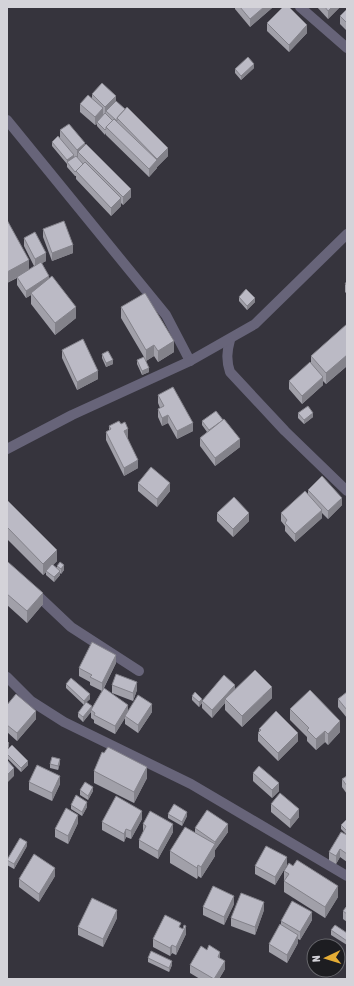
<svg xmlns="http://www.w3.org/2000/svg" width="354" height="986" font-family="'Asap Condensed',sans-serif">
  <rect width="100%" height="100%" fill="#36343d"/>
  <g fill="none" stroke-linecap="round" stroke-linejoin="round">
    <!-- street -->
    <g stroke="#676479" stroke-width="10">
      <path d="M300 7 347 48"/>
      <path d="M7 120 166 315 190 361"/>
      <path d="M230 340C227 351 226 360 230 372L285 431 347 491"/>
      <path d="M7 449 72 415 190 361 255 324 347 234"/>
      <path d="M34 592 71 627 139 671"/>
      <path d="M7 677 31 701 64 722 191 784 347 876"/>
    </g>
  </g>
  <!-- wall -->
  <g fill="#a1a0a9">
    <path d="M235 7H272V8L250 27 235 9Z"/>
    <path d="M317 7H340L328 19Z"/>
    <path d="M347 9V31L340 24V16Z"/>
    <path d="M267 23 307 33 289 52 267 31Z"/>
    <path d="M254 68 241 80 235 73V69Z"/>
    <path d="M92 94 116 101 168 156 157 167V168L149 177 106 135V133L105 135 97 126V124L95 125 80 112V104L92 98Z"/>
    <path d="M60 130 85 145 131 197 123 205 121 203V206L111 216 76 179V176H75L67 167V164L52 146V142L60 138Z"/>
    <path d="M7 220 29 270 34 266 24 246V238L46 261 42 263 49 278 76 318 55 335 31 304V295L26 298 17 285V278L7 283Z"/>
    <path d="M43 229 73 253 52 261 43 237Z"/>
    <path d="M345 284 347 286V294L345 292Z"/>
    <path d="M239 297 255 302 247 310 239 301Z"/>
    <path d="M121 307 174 352 158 362 154 356 146 361 149 372 142 375 137 364V360L144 357 121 318Z"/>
    <path d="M347 324V366L326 384 323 381V385L302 404 289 389V381L311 363V356Z"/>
    <path d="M62 350 98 379 77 390 62 358Z"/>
    <path d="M102 354 113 364 106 367 102 358Z"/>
    <path d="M158 395 193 431 177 439 168 423 162 426 158 417V409L160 408 158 403Z"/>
    <path d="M298 413 313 417 304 424 298 418Z"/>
    <path d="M223 420 240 447 215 466 200 446V438L207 432 202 425V421Z"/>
    <path d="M109 426 128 437 127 438 138 468 124 476 106 440V432L109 430Z"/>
    <path d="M138 483 170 491 157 507 138 491Z"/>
    <path d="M308 490 342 505 328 519 322 513V518L295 542 285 531V526L281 521V513L308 494Z"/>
    <path d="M7 500 57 561 53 565 57 568V566L64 570 61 574 60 573V575L54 582 46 575V572L43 575 7 539Z"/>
    <path d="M217 513 249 521 233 537 217 521Z"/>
    <path d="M7 563 43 604 27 623 7 605Z"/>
    <path d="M116 663 104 688 128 711 152 712 138 733 125 724V718L115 734 94 723V720L91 718V712L83 722 78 717V713L84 705 66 688V684L90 699 86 702 92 708 102 691 90 685V682L79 676V668Z"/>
    <path d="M112 685 137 690 133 701 112 693Z"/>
    <path d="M235 690 272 698 242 727 225 710V703L212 718 202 708V703L199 707 192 700V696L202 700Z"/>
    <path d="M347 692V718L338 707V699Z"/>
    <path d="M7 705 36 719 17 741 7 732Z"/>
    <path d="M290 709 340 732 328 745 325 742 316 750 307 741V737L290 720Z"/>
    <path d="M259 729 298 741 278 761 258 741V733L259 731Z"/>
    <path d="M7 750 28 765 21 772 7 758Z"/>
    <path d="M60 763 58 770 50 768V764Z"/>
    <path d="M94 771 147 778 134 803 94 783Z"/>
    <path d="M253 773 279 791 272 798 253 781Z"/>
    <path d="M347 776V794L342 787V779Z"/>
    <path d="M29 782 60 784 52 801 29 790Z"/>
    <path d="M80 790 93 791 88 800 80 795Z"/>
    <path d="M271 804 299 817 290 828 271 812Z"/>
    <path d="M71 805 87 807 82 816 71 809Z"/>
    <path d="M168 814 187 816 182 826 168 818Z"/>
    <path d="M142 819 131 839 126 837 124 842 102 830V822Z"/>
    <path d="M347 819V835L341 829V825Z"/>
    <path d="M78 823 68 844 55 837V829Z"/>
    <path d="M143 824 173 832 158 859 139 848V840L143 832Z"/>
    <path d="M195 828 228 832 215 850V856L201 878 198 876 197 879 170 863V851L195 832Z"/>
    <path d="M347 835V862L340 857 336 864 329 860V852Z"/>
    <path d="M27 846 14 869 7 865V860Z"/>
    <path d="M287 865 275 885 255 874V866Z"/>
    <path d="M284 871 338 897 325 918 284 892Z"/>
    <path d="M55 876 39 902 19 887V879Z"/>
    <path d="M234 904 224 925 203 915V907Z"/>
    <path d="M347 906V922L343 919V911Z"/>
    <path d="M264 910 255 935 231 926V918Z"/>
    <path d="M117 918 103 947 78 935V927Z"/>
    <path d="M312 920 300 940 298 939V943L287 963 269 952V944L281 925V921Z"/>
    <path d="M181 928 186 934 176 955 172 953 170 956 153 947V939Z"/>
    <path d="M331 930 347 933V945L331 935Z"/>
    <path d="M148 958 172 965 169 972 148 962Z"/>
    <path d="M220 958 225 969 219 979H200L190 973V965Z"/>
  </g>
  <!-- shaded-wall -->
  <g fill="#83828a">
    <path d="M264 7H272V8L250 27V19Z"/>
    <path d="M332 7H340L328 19V11Z"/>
    <path d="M307 25V33L289 52V45Z"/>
    <path d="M254 64V68L241 80V76Z"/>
    <path d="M116 96V104L106 111 105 115V107Z"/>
    <path d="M103 108V116L97 122V124L95 125V117Z"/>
    <path d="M85 143V151L78 152V157L77 158V150Z"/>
    <path d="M168 148V156L157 167V159Z"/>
    <path d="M74 155V159L67 162V164V160Z"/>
    <path d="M157 160V168L149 177V169Z"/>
    <path d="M131 189V197L123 205V197Z"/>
    <path d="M121 198V206L111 216V208Z"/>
    <path d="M73 245V253L52 261V253Z"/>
    <path d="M46 253V261L35 267V259Z"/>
    <path d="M29 260V271L7 283V272Z"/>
    <path d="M49 276V284L31 293V295L26 298V291Z"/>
    <path d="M255 298V302L247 310V306Z"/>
    <path d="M76 307V318L55 335V323Z"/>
    <path d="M174 341V352L158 362V351Z"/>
    <path d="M154 345V356L146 361V350Z"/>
    <path d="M347 355V366L326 384V373Z"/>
    <path d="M113 360V364L106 367V363Z"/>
    <path d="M149 368V372L142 375V371Z"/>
    <path d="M98 371V379L77 390V382Z"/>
    <path d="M323 377V385L302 404V396Z"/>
    <path d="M313 413V417L304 424V420Z"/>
    <path d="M168 415V423L162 426V418Z"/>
    <path d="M193 423V431L177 439V431Z"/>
    <path d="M128 429V437L124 439V431Z"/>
    <path d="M240 439V447L215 466V458Z"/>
    <path d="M138 460V468L124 476V468Z"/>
    <path d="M170 483V491L157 507V499Z"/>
    <path d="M342 498V505L328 519V511Z"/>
    <path d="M322 510V518L295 542V534Z"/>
    <path d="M249 513V521L233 537V529Z"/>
    <path d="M57 550V561L43 575V564Z"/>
    <path d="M64 565V570L61 574V569Z"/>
    <path d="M60 571V575L54 582V577Z"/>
    <path d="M43 593V604L27 623V611Z"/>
    <path d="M116 655V663L102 691V683Z"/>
    <path d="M137 682V690L133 701V693Z"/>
    <path d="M235 685V693L225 699V703L212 718V710Z"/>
    <path d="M272 687V698L242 727V716Z"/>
    <path d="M90 694V699L84 705V701Z"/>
    <path d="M202 699V703L199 707V702Z"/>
    <path d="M152 704V712L138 733V725Z"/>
    <path d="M128 705V712L125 716V718L115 734V726Z"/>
    <path d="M92 706V710H91V712L83 722V717Z"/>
    <path d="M36 711V719L17 741V733Z"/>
    <path d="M340 721V732L328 745V734Z"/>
    <path d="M325 731V742L316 750V739Z"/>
    <path d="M298 733V741L278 761V753Z"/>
    <path d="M9 743V747L7 750V746Z"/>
    <path d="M60 759V763L58 770V766Z"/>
    <path d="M28 761V765L21 772V768Z"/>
    <path d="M147 767V778L134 803V792Z"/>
    <path d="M14 768V776L7 783V775Z"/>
    <path d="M60 776V784L52 801V793Z"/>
    <path d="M279 783V791L272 798V790Z"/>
    <path d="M93 787V791L88 800V796Z"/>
    <path d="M87 802V807L82 816V812Z"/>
    <path d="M299 809V817L290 828V820Z"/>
    <path d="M142 811V819L131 839V831Z"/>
    <path d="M187 812V816L182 826V822Z"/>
    <path d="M78 815V823L68 844V836Z"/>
    <path d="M173 824V832L158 859V851Z"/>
    <path d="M228 824V832L215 850V842Z"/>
    <path d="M126 829V837L124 842V834Z"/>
    <path d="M27 842V846L14 869V864Z"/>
    <path d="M215 844V856L201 878V867Z"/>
    <path d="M340 849V857L336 864V856Z"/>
    <path d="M287 857V865L275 885V877Z"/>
    <path d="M198 865V876L197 879V868Z"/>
    <path d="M55 868V876L39 902V894Z"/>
    <path d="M8 871V879L7 880V872Z"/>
    <path d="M338 886V897L325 918V907Z"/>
    <path d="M234 896V904L224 925V917Z"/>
    <path d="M264 902V910L255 935V927Z"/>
    <path d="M117 910V918L103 947V939Z"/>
    <path d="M312 912V920L300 940V932Z"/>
    <path d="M186 926V934L176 955V947Z"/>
    <path d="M298 935V943L287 963V955Z"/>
    <path d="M172 945V953L170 956V948Z"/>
    <path d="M220 952V960L218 957Z"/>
    <path d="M172 961V965L169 972V968Z"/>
    <path d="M225 961V969L219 979H214Z"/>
  </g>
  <!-- building -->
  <g fill="#bbbac5" stroke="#83828a">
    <path d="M240 7H264L250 19Z"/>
    <path d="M283 7H289L307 25 289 45 267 23Z"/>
    <path d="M325 7H332L328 11Z"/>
    <path d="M347 9V23L340 16Z"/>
    <path d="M248 57 254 64 241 76 235 69Z"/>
    <path d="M102 83 116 96 105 107 92 94Z"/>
    <path d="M88 95 103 108 95 117 80 104Z"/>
    <path d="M116 101 125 109 117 118V121L106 111Z"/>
    <path d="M127 107 168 148 157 159 117 118Z"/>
    <path d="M105 113 113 121 106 127V129L105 130 97 122Z"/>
    <path d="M114 119 157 160 149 169 106 127Z"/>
    <path d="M69 124 85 143 77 150 60 130Z"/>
    <path d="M58 136 74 155 67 160 52 142Z"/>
    <path d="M86 144 131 189 123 197 78 152Z"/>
    <path d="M76 156 83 164 75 172 67 162Z"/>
    <path d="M85 162 121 198 111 208 76 171Z"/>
    <path d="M7 220 29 260 7 272Z"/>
    <path d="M64 221 73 245 52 253 43 229Z"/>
    <path d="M35 232 46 253 35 259 24 238Z"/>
    <path d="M41 262 49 276 26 291 17 277Z"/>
    <path d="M52 276 76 307 55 323 31 293Z"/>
    <path d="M347 281V286L345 284Z"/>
    <path d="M246 289 255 298 247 306 239 297Z"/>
    <path d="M145 293 174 341 158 351 154 345 146 350 121 307Z"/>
    <path d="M347 324V355L326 373 311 356Z"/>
    <path d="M83 339 98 371 77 382 62 350Z"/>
    <path d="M108 351 113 360 106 363 102 354Z"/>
    <path d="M144 357 149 368 142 371 137 360Z"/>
    <path d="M310 362 323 377 302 396 289 381Z"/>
    <path d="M173 387 193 423 177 431 168 415 162 418 158 409 164 406 158 395Z"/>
    <path d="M308 406 313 413 304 420 298 413Z"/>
    <path d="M216 411 223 420 209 430 202 421Z"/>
    <path d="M224 419 240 439 215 458 200 438Z"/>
    <path d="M119 421 121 424 125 422 128 429 124 431 138 460 124 468 106 432 111 429 109 426Z"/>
    <path d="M151 467 170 483 157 499 138 483Z"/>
    <path d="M322 476 342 498 328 511 308 490Z"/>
    <path d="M305 491 322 510 295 534 285 523 287 520 281 513Z"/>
    <path d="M234 497 249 513 233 529 217 513Z"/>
    <path d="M7 500 57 550 43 564 7 527Z"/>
    <path d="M8 562 43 593 27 611 7 594V563Z"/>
    <path d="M60 562 64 565 61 569 57 566Z"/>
    <path d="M52 564 60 571 54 577 46 571Z"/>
    <path d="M92 642 116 655 102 683 90 677 92 675 79 668Z"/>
    <path d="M255 670 272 687 242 716 225 699Z"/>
    <path d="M116 674 137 682 133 693 112 685Z"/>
    <path d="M224 675 235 685 212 710 202 701Z"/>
    <path d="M71 678 90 694 84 701 66 684Z"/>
    <path d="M104 688 128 705 115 726 94 715 95 713 91 710Z"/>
    <path d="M310 690 340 721 328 734 325 731 316 739 307 730 309 728 290 709Z"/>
    <path d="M195 692 202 699 199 702 192 696Z"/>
    <path d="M347 692V710L338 699Z"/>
    <path d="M16 694 36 711 17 733 7 725V705Z"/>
    <path d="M138 695 152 704 138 725 125 716Z"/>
    <path d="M86 702 92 706 83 717 78 713Z"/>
    <path d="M276 711 298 733 278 753 258 733 261 730 259 729Z"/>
    <path d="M7 741 9 743 7 746Z"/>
    <path d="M12 745 28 761 21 768 7 754V750Z"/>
    <path d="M108 747 147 767 134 792 94 771 102 752 104 753Z"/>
    <path d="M52 757 60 759 58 766 50 764Z"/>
    <path d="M7 760 14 768 7 775Z"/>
    <path d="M37 765 60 776 52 793 29 782Z"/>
    <path d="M259 766 279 783 272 790 253 773Z"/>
    <path d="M347 776V786L342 779Z"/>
    <path d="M85 782 93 787 88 796 80 790Z"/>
    <path d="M280 793 299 809 290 820 271 804Z"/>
    <path d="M76 795 87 802 82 812 71 805Z"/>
    <path d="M116 796 142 811 131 831 126 829 124 834 102 822Z"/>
    <path d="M174 804 187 812 182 822 168 814Z"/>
    <path d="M66 808 78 815 68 836 55 829Z"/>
    <path d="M207 810 228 824 215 842 195 828Z"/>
    <path d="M150 811 173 824 158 851 139 840 146 826 143 824Z"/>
    <path d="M347 819V831L341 825Z"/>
    <path d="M185 827 215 844 201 867 198 865 197 868 170 851Z"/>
    <path d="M341 832 347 835V854L340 849 336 856 329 852Z"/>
    <path d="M20 838 27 842 14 864 7 860Z"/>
    <path d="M266 846 287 857 275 877 255 866Z"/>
    <path d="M34 854 55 868 39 894 19 879Z"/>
    <path d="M297 860 338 886 325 907 284 881 289 874 284 871 289 863 293 866Z"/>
    <path d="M213 886 234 896 224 917 203 907Z"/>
    <path d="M241 893 264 902 255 927 231 918Z"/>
    <path d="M92 898 117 910 103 939 78 927Z"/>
    <path d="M292 901 312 912 300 932 281 921Z"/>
    <path d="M347 906V914L343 911Z"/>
    <path d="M165 915 181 923 179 927 183 929 184 925 186 926 176 947 172 945 170 948 153 939Z"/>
    <path d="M280 924 298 935 287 955 269 944Z"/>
    <path d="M335 925 347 933V941L331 930Z"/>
    <path d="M209 945 220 952 218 957 225 961 214 979 190 965 201 946 207 950Z"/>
    <path d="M151 951 172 961 169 968 148 958Z"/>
  </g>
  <!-- border -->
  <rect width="354" height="986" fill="none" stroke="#d4d3d9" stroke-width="16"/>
  <!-- north arrow -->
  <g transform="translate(326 958) rotate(266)"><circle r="19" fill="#1d1d21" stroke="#66666b"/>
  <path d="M0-3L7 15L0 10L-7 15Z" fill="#e5ad35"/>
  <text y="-6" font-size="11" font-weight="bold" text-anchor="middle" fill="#d4d3d9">N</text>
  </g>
</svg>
